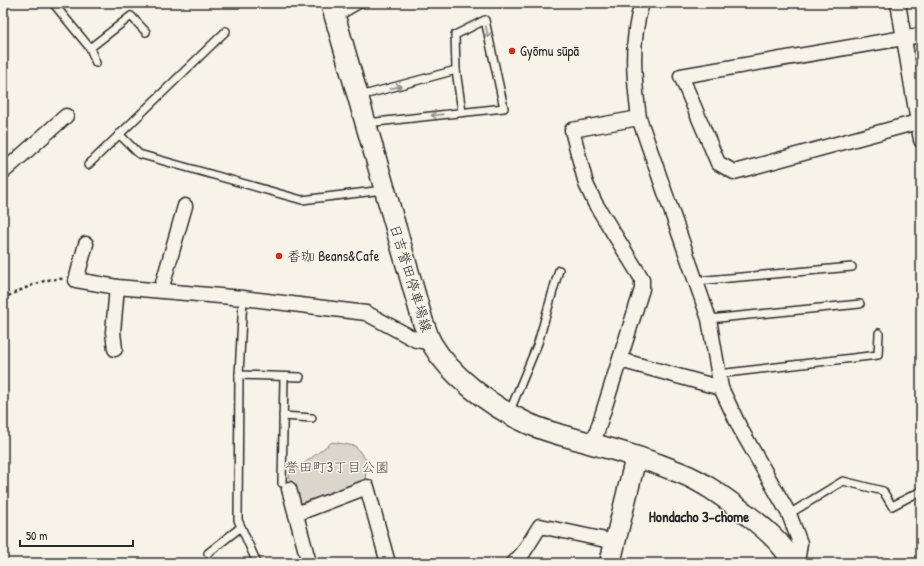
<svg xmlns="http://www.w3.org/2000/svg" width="924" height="566" font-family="'Patrick Hand','Klee One',sans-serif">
  <rect width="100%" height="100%" fill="#f7f3e8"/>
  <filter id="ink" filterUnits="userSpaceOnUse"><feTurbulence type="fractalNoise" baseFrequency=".025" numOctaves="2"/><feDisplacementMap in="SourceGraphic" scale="8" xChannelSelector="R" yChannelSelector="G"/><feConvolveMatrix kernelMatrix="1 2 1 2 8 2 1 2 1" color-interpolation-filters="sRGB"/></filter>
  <g filter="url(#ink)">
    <!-- green -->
    <path fill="#dad6cc" stroke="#82807c" d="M332 442 355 446 367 461 365 481 301 506 295 501 289 475Z"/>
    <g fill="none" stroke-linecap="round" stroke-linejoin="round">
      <defs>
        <g id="lane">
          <path d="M53 3 90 48 96 63"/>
          <path d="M336 18 362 3"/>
          <path d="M90 48 131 16 146 32"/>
          <path d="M456 70 462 112"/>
          <path d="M360 96 456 70 455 35 485 20 504 108 367 123"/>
          <path d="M119 134 139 154 302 200 383 190"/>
          <path d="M88 165 226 31"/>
          <path d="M696 281 852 267"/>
          <path d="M243 298 239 375 238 520 257 563"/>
          <path d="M709 319 860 304"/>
          <path d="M718 374 878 355 879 333"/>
          <path d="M239 375 300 377"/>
          <path d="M509 413 538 343 559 270"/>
          <path d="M283 416 312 418"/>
          <path d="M282 483 284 377"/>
          <path d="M789 514 843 481 883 491 892 506 921 491"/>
          <path d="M208 553 241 527"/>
        </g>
        <g id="street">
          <path d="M898 3 921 140"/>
          <path d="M921 35 681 76 718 163 734 172 921 121"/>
          <path d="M639 118 709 319 721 388 740 428 789 514 800 543 797 563"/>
          <path d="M3 172 66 116"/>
          <path d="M86 244 76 280 117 287 243 298 366 313 416 340 431 343"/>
          <path d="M161 290 185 206"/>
          <path d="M115 349 113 332 117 287"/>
          <path d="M620 360 721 388"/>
          <path d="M593 444 642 289V279L595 203 586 184 572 130 639 118C634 80 630 40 642 3"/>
          <path d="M289 489 309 563"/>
          <path d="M296 514 367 487 388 563"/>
          <path d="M514 563 523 553 540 526 615 542"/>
        </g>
        <g id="secondary">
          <path d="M331 3 423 322C426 329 428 338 432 344 450 375 491 406 523 421 544 432 567 436 589 443 620 451 652 461 681 473 704 482 726 499 745 513 763 527 783 543 793 563"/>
          <path d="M610 563 636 457"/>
        </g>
      </defs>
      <!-- lane casing -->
      <use href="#lane" stroke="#2b2b2b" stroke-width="10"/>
      <!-- street casing -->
      <use href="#street" stroke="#2b2b2b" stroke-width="17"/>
      <!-- secondary casing -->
      <use href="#secondary" stroke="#2b2b2b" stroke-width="23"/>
      <!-- path -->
      <path stroke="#2b2b2b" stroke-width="2.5" stroke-dasharray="3 3" stroke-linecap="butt" d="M3 298C21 291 43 277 63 279"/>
      <!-- lane -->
      <use href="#lane" stroke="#f7f3e8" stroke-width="7"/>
      <!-- street -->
      <use href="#street" stroke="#f7f3e8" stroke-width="14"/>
      <!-- secondary -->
      <use href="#secondary" stroke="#f7f3e8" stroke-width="20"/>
    </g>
    <!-- one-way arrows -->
    <defs><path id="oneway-shaft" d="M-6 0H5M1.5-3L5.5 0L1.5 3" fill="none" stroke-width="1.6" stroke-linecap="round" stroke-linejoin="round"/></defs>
    <g stroke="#918f8a">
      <use href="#oneway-shaft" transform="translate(487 32) rotate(78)"/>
      <use href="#oneway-shaft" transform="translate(396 87) rotate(-16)"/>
      <use href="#oneway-shaft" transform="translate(437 115) rotate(174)"/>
    </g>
  </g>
  <!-- markers -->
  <g fill="#c8321e" stroke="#f7f3e8" stroke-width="1.5">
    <circle cx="512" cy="51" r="4"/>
    <circle cx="279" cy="256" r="4"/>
  </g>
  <g text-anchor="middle" stroke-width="3" stroke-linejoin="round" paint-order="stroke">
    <!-- poi labels -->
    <g font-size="14" fill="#2b2b2b" stroke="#f7f3e8" text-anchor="start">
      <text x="520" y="56">Gyōmu sūpā</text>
      <text x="287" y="261">香珈 Beans&amp;Cafe</text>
    </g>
    <!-- street labels -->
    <g font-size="14" fill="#2b2b2b" stroke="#f7f3e8">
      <text transform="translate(411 278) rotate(73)" y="5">日吉誉田停車場線</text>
    </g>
    <!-- park labels -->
    <g font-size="14" fill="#575653" stroke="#f7f3e8">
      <text x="337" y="472">誉田町3丁目公園</text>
    </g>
    <!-- neighbourhood labels -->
    <g font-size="15" font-weight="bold" fill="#2b2b2b" stroke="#f7f3e8">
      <text x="699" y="522">Hondacho 3-chome</text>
    </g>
  </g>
  <!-- margin -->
  <rect width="924" height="566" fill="none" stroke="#f7f3e8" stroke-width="16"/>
  <rect x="8" y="8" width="908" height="550" fill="none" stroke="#2b2b2b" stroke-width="1.5" filter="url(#ink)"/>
  <!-- scale -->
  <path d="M20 540v6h113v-6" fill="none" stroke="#2b2b2b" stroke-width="2"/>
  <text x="26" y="540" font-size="12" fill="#2b2b2b" stroke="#f7f3e8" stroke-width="3" paint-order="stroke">50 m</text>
</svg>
